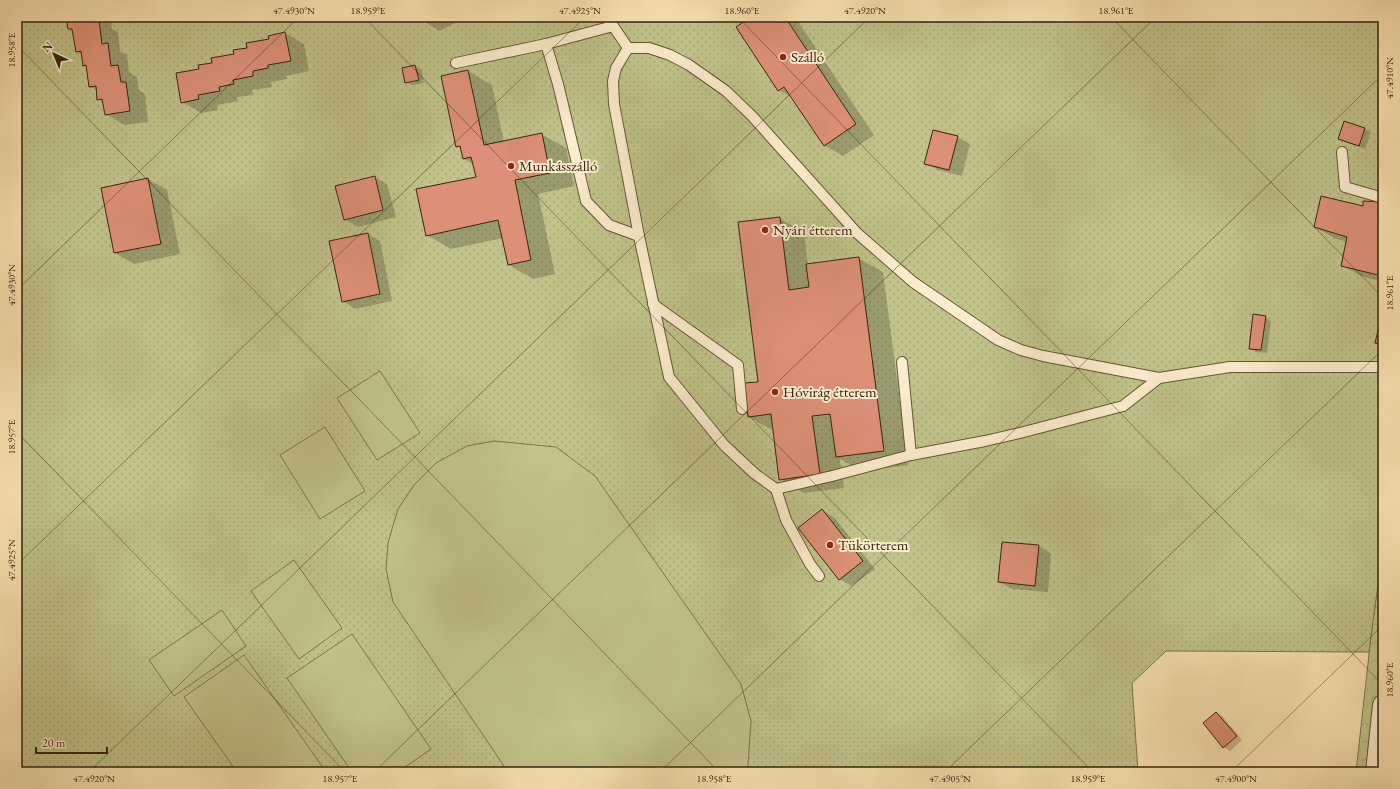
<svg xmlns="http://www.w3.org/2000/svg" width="1400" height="789" font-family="'EB Garamond',serif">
  <defs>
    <pattern id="forest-crowns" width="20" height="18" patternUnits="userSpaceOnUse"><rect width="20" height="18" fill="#c1c38b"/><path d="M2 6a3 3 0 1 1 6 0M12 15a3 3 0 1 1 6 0" fill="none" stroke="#a6a777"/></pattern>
    <pattern id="park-dots" width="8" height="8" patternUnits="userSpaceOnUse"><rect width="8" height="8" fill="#c1c38b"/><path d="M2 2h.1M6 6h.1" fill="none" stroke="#a6a777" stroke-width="1.8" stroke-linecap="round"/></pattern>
  </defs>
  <rect width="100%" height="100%" fill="#fae3b3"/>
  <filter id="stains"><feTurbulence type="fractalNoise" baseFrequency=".005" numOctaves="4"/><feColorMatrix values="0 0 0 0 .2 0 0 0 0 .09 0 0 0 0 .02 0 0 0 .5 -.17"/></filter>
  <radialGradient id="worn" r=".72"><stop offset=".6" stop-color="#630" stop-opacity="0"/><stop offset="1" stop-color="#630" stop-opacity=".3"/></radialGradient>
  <!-- forest -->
  <path fill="url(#forest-crowns)" stroke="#7c734c" d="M1383 547V772H1356L1372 627Z"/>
  <!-- park -->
  <path fill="url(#park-dots)" stroke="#7c734c" d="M17 17H1383V547L1369 652 1166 651 1132 683 1138 772H17Z"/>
  <!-- garden -->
  <g fill="#c1c38b" stroke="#7c734c">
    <path d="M380 371 420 433 377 460 337 398Z"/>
    <path d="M325 427 365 491 320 519 280 455Z"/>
    <path d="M494 441 556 447 595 476 741 684 751 721 748 766 745 772H508L393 602 386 569 388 543 398 509 414 485 436 463 467 446Z"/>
    <path d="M294 560 342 628 299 659 251 591Z"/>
    <path d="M222 610 246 646 174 696 149 660Z"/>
    <path d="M352 634 431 749 398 772H352L287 678Z"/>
    <path d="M244 655 326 772H237L184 697Z"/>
  </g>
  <!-- shadow -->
  <g fill="#0003">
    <path d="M67 17H107L111 20 112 29 118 32 120 51 127 55 129 72 137 77 139 90 145 94 148 122 124 125 106 114 104 103 98 99 97 90 90 87 88 68 83 65 82 55 77 51 74 32 69 29Z"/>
    <path d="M416 17H466L440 31Z"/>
    <path d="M753 17H795L874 135 843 156 824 145 793 98 779 90Z"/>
    <path d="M285 33 304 44 309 71 286 76 287 79 271 82 272 87 252 90 253 95 237 97 238 101 217 105 218 110 201 113 182 102 201 70 270 40V36Z"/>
    <path d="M415 66 422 70 424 83 412 85 406 82Z"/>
    <path d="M468 71 492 85 504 142 541 134 566 148 574 186 538 194 555 274 533 279 509 265 503 238 451 249 427 235 477 177 473 164 464 159 462 149 457 146Z"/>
    <path d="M1365 129 1371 132 1365 149 1345 142 1339 139Z"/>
    <path d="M957 137 970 144 962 176 938 170 925 163Z"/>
    <path d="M374 177 387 184 396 217 358 227 345 219Z"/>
    <path d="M148 179 167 190 180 254 134 264 115 253 102 189Z"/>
    <path d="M1382 203 1383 204V282L1361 276 1342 265 1347 242 1334 238 1315 227 1364 207Z"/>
    <path d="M779 218 804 232 808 265 858 258 883 272 908 465 861 471 840 459 844 488 804 493 780 479 774 431 749 417 760 382Z"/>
    <path d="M367 234 380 241 392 301 355 309 343 301Z"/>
    <path d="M1265 317 1271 321 1267 353 1256 352 1250 348Z"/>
    <path d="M822 510 835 518 875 569 852 586 839 579Z"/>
    <path d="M1039 546 1051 554 1048 592 1012 589 999 582Z"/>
    <path d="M1217 713 1223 717 1242 740 1230 751 1224 747Z"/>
  </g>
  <!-- building -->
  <g fill="#dd9077" stroke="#36230e">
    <path d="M66 17H94V20H99L102 44 108 43 111 66 118 65 121 82H126L130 111 105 115 102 99 97 100 96 86 89 87 86 65 83 66 81 51 76 52 72 29H68Z"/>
    <path d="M751 17H785L856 124 824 146 784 87 778 91 736 27Z"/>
    <path d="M285 32 291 61 268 65V68L253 71V76L233 80 234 84 219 87 220 91 198 95 199 99 181 103 176 73 199 69 198 65 212 63 211 58 234 54 233 50 247 48 246 43 269 39 268 36Z"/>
    <path d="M415 65 419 80 405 83 402 68Z"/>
    <path d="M468 70 484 145 542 133 550 173 515 180 531 260 508 265 498 220 426 236 416 189 476 177 471 157 463 159 460 146 456 147 441 76Z"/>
    <path d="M1344 121 1365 128 1359 146 1338 139Z"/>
    <path d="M933 130 958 136 949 170 924 164Z"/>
    <path d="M375 176 383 210 344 220 335 186Z"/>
    <path d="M148 178 161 244 114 253 101 188Z"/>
    <path d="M1321 196 1363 206V201L1382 202 1383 271 1382 276 1341 266 1347 237 1314 227Z"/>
    <path d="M780 217 789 290 809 287 806 264 859 257 884 451 836 457 830 414 812 416 820 474 779 480 771 414 748 417 744 383 758 382 738 222Z"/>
    <path d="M368 233 380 294 342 302 329 241Z"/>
    <path d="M1253 314 1266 316 1261 350 1249 349Z"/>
    <path d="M1381 318H1383V345L1375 343Z"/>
    <path d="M822 509 863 561 839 580 798 528Z"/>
    <path d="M1002 542 1039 545 1035 586 998 582Z"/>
    <path d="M1216 712 1237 736 1223 748 1203 723Z"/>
  </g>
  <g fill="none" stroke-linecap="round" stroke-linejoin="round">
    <defs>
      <g id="service">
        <path d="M607 17 628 48"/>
        <path d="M546 44 558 84 586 201 609 225 639 236"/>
        <path d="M628 48 616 68 613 81 614 104 639 236 669 377 724 445 755 474 776 489 832 476 911 455 985 441 1020 433 1123 406 1159 378"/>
        <path d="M628 48H649L670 55 689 65 726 91 752 116 857 233 913 282 998 340 1021 350 1043 356 1159 378 1230 367H1383"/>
        <path d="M456 63 546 44 613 26"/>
        <path d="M1342 152 1345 187 1383 198"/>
        <path d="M653 304 738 365 742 409"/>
        <path d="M902 362 911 455"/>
        <path d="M776 489 786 520 810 564 819 576"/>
      </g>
      <path id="minor" d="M1376 772 1383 705"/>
    </defs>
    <!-- service casing -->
    <use href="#service" stroke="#675337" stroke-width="12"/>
    <!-- minor casing -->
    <use href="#minor" stroke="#675337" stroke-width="22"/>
    <!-- service -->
    <use href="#service" stroke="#fcedce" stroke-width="10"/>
    <!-- minor -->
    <use href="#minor" stroke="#fcedce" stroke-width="20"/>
  </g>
  <!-- ticks -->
  <path fill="none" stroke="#36230e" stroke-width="1" stroke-opacity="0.45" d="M364 17 1093 772M738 17 1383 685M1111 17 1383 298M17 45 719 772M17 290 299 17M17 432 345 772M17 565 585 17M89 772 870 17M374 772 1156 17M660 772 1383 74M945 772 1383 349M1231 772 1383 625"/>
  <!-- markers -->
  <g fill="#8f2418" stroke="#fcedce" stroke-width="1.5">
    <circle cx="783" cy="57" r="4"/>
    <circle cx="511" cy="166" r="4"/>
    <circle cx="765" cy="230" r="4"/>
    <circle cx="775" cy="392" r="4"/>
    <circle cx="830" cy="545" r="4"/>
  </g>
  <g text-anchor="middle" stroke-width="4" stroke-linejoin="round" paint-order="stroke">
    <!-- poi labels -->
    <g font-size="15" fill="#36230e" stroke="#fcedce" text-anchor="start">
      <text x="791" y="62">Szálló</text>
      <text x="519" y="171">Munkásszálló</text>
      <text x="773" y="235">Nyári étterem</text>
      <text x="783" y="397">Hóvirág étterem</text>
      <text x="838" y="550">Tükörterem</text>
    </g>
  </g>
  <!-- margin -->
  <rect width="1400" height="789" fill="none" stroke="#fae3b3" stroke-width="44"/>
  <!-- north arrow -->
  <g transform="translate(54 54) rotate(316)" stroke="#fcedce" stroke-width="3" paint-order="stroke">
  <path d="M0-3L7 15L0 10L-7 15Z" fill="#36230e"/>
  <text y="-6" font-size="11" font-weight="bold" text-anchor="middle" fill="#36230e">N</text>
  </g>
  <!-- scale -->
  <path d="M36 747v6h71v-6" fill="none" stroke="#36230e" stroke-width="2"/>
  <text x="42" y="747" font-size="12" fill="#36230e" stroke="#fcedce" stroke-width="3" paint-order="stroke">20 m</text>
  <rect x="22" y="22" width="1356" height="745" fill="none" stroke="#36230e" stroke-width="1.5"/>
  <g font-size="10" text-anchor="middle" fill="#36230e">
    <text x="294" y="14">47.4930°N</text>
    <text x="368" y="14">18.959°E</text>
    <text x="580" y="14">47.4925°N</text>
    <text x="742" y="14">18.960°E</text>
    <text x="865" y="14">47.4920°N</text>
    <text x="1116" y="14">18.961°E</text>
    <text transform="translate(11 50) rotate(-90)" y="4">18.958°E</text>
    <text transform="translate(1389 78) rotate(-90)" y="4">47.4910°N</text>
    <text transform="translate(11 285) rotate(-90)" y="4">47.4930°N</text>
    <text transform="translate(1389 293) rotate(-90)" y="4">18.961°E</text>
    <text transform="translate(11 437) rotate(-90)" y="4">18.957°E</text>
    <text transform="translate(11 560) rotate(-90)" y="4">47.4925°N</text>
    <text transform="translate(1389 680) rotate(-90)" y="4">18.960°E</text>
    <text x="94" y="782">47.4920°N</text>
    <text x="340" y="782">18.957°E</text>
    <text x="714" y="782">18.958°E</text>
    <text x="950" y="782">47.4905°N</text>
    <text x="1088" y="782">18.959°E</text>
    <text x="1236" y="782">47.4900°N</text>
  </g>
  <rect width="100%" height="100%" filter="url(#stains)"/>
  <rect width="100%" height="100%" fill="url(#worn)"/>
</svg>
